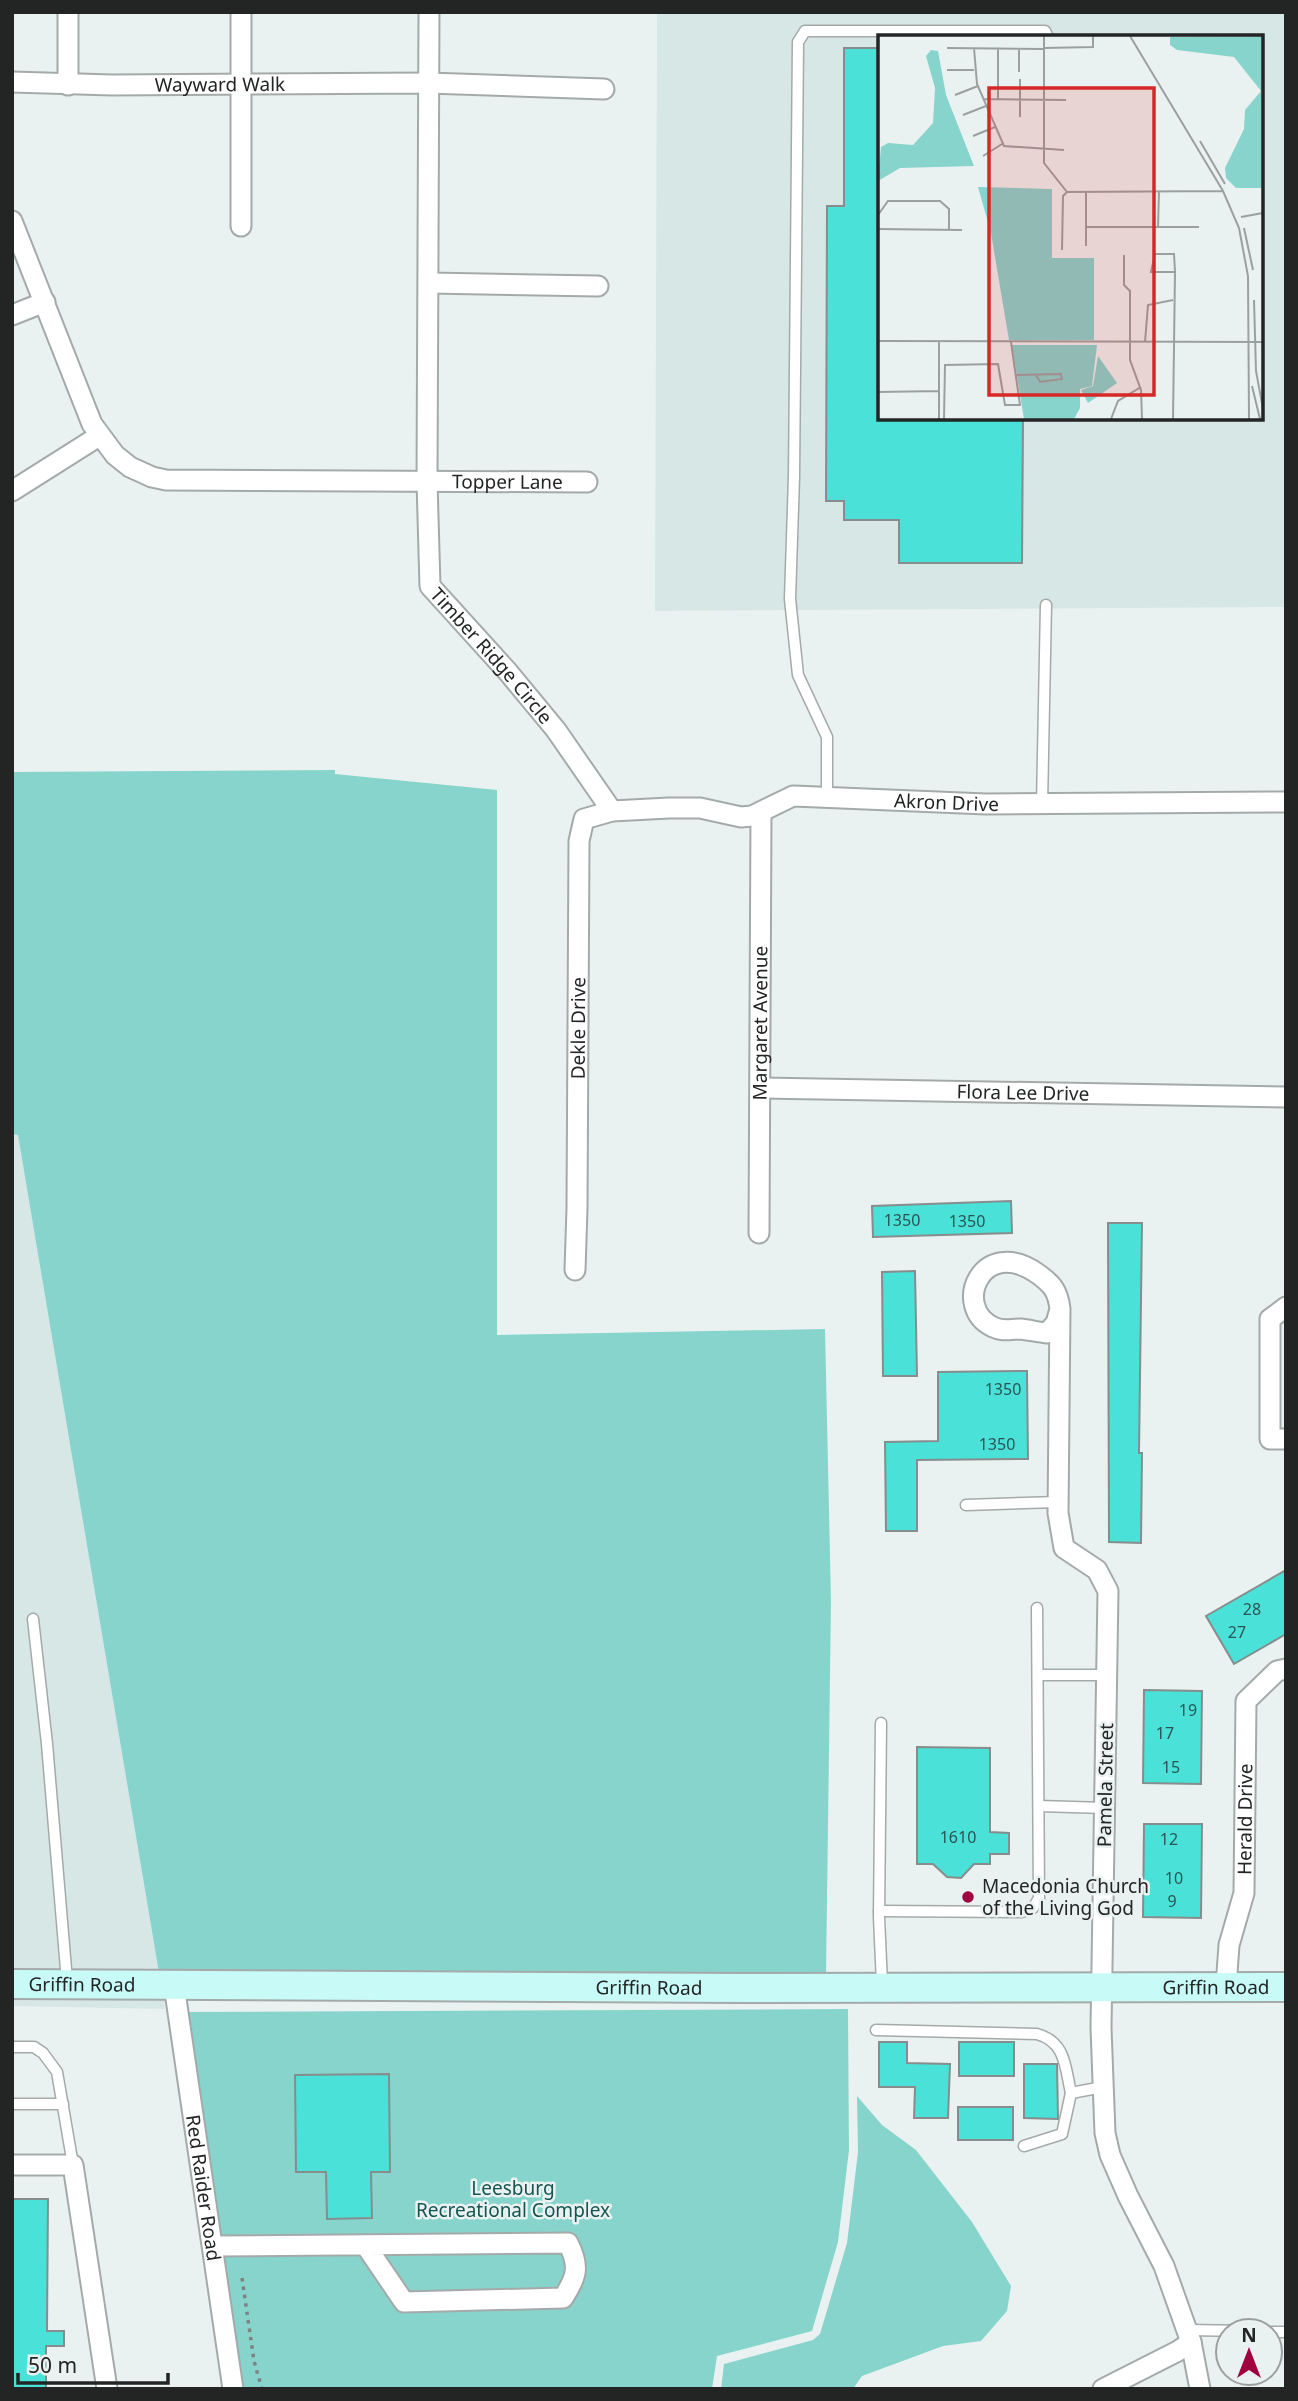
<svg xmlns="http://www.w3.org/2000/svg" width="1298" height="2401" font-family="'Noto Sans',sans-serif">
  <rect width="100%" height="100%" fill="#eaf2f1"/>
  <!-- built -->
  <g fill="#d7e7e5" fill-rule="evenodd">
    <path d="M657 12H1286V607L655 611ZM880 37H1261V418H880Z"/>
    <path d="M12 1134H18L159 1973H12Z"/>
    <path d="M12 1996 163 1997 165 2009 12 2006Z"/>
  </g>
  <!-- green -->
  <g fill="#87d4cd">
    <path d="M335 770V774L497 790V1335L825 1329 831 1601 826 1976 159 1973 18 1135 12 1134V772Z"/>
    <path d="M848 2009 849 2150 838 2242 812 2331 717 2356 712 2389H240L178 2012Z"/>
    <path d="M857 2096 882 2125 916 2150 972 2222 1011 2286 1007 2311 981 2341 943 2346 862 2376 853 2389H721L724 2364 813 2340 820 2334 847 2243 858 2152Z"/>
  </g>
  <!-- building -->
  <g fill="#49e1d8" stroke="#868d8c" stroke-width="2">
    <path d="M844 48H880V418H1023L1022 563H899V520H844V501H826L827 206H844Z"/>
    <path d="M1011 1201 1012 1233 873 1237 872 1206Z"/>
    <path d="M1108 1223H1142L1139 1453H1142L1141 1543 1109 1542Z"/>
    <path d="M915 1271 917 1376H883L882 1272Z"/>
    <path d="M1027 1371 1028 1459 917 1460V1531H886L885 1442 938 1441V1372Z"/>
    <path d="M1286 1570V1634L1234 1664 1206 1616Z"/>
    <path d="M1144 1690 1202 1691 1201 1784 1143 1783Z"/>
    <path d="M917 1747 990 1748V1832L1009 1833V1854H990V1864H974L961 1878 947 1877 933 1864H917Z"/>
    <path d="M1144 1824H1202L1201 1918 1143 1917Z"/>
    <path d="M879 2042H907V2063L950 2064 948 2118H914L915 2087H879Z"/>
    <rect x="959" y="2042" width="55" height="34"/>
    <path d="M1024 2064H1057L1058 2119 1024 2118Z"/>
    <path d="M389 2074 390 2172H371L372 2218 327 2219 326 2172H296L295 2075Z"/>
    <rect x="958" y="2107" width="55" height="33"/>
    <path d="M12 2199H48L47 2331H64V2346H46V2389H12Z"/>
  </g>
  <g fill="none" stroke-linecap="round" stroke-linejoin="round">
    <defs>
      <g id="lane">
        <path d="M827 797V737L798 675 790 599 794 477 798 42 805 31H1045L1048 37"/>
        <path d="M1042 804 1046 605"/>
        <path d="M966 1505 1058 1502"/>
        <path d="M33 1619 47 1744 67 1981"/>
        <path d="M1038 1675H1106"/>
        <path d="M881 1723 879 1917 882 1984"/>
        <path d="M1039 1806 1105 1808"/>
        <path d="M879 1911 1022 1912 1033 1908 1039 1898 1037 1608"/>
        <path d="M876 2030 1037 2034C1066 2042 1065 2067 1071 2093"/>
        <path d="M12 2047H34L43 2053 57 2072 73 2165"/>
        <path d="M12 2104H63"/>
        <path d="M1024 2146 1062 2134 1071 2093 1103 2087"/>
        <path d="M1187 2330 1249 2331"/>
        <path d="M1270 2332H1286"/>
      </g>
      <g id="street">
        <path d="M68 12V85"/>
        <path d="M241 12V226"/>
        <path id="s1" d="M429 12 427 482 430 586 508 672 556 730 612 811"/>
        <path id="s2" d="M12 82 112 85 428 83 604 89"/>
        <path id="s3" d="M12 221 92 424 115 455 130 467 152 477 166 480 587 482"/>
        <path d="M429 283 598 286"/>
        <path d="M12 315 45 302"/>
        <path d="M12 491 99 436"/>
        <path id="s4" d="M761 1088 1286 1097"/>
        <path id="s5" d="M759 1233 761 812"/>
        <path id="s6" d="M575 1270 577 1208 579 841 584 819 612 811 669 808H700L741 817 752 816 793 796 986 804 1286 802"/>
        <path d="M1286 1307 1270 1319V1439H1286"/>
        <path d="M1060 1309 1056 1323 1047 1333C1038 1332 1029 1330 1020 1329 1010 1329 1003 1332 993 1327 951 1307 982 1234 1038 1274 1052 1284 1058 1291 1060 1309L1058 1513 1064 1548 1097 1570 1108 1591 1101 2028 1105 2133 1110 2155 1128 2196 1164 2266 1191 2342 1200 2389"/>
        <path id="s7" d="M174 1985 233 2389"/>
        <path id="s8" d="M1226 1987 1229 1945 1244 1893 1246 1701 1277 1671 1286 1669"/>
        <path d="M12 2165H73L107 2389"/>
        <path d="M213 2246 568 2243C580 2266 577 2277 563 2298L404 2302 366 2246"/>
        <path d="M1103 2389 1178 2351 1191 2342"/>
      </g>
      <g id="secondary">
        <path id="s9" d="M12 1984 741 1988 1286 1987"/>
      </g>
    </defs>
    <!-- lane casing -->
    <use href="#lane" stroke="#a4aaaa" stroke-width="13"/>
    <!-- street casing -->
    <use href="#street" stroke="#a4aaaa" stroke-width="23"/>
    <!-- secondary casing -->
    <use href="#secondary" stroke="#a4aaaa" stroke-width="32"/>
    <!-- path -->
    <path stroke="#7e8382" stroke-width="3.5" stroke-dasharray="3.5 5" stroke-linecap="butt" d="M242 2278 254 2361 262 2389"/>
    <!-- lane -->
    <use href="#lane" stroke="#fff" stroke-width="10"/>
    <!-- street -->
    <use href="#street" stroke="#fff" stroke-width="19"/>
    <!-- secondary -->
    <use href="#secondary" stroke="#c8faf7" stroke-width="28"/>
  </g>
  <!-- markers -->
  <circle fill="#a00240" stroke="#eaf2f1" stroke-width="2.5" cx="968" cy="1897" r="7"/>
  <g text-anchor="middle" stroke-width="5" stroke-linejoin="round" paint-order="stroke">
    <!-- number labels -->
    <g font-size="16" fill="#2c5452">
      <text x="902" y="1226">1350</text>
      <text x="967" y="1227">1350</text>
      <text x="1003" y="1395">1350</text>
      <text x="997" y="1450">1350</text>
      <text x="1252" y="1615">28</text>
      <text x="1237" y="1638">27</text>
      <text x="1188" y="1716">19</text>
      <text x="1165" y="1739">17</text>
      <text x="1171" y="1773">15</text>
      <text x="958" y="1843">1610</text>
      <text x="1169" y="1845">12</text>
      <text x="1174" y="1884">10</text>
      <text x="1172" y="1907">9</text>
    </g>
    <!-- street labels -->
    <g font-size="19" fill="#232525" stroke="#eaf2f1">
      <text dy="7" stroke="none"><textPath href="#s2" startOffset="208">Wayward Walk</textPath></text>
      <text dy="7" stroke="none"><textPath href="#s3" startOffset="656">Topper Lane</textPath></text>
      <text dy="7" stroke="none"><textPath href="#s1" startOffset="667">Timber Ridge Circle</textPath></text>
      <text dy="7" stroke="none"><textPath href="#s6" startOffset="821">Akron Drive</textPath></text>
      <text dy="7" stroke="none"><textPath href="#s5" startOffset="210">Margaret Avenue</textPath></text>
      <text dy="7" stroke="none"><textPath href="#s6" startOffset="242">Dekle Drive</textPath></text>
      <text dy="7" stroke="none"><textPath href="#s4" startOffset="262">Flora Lee Drive</textPath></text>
      <text transform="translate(1105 1785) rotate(-89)" y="7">Pamela Street</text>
      <text dy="7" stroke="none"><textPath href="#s8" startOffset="170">Herald Drive</textPath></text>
      <text dy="7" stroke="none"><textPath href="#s9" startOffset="70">Griffin Road</textPath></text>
      <text dy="7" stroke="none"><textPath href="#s9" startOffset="1204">Griffin Road</textPath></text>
      <text dy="7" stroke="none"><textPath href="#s9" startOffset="637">Griffin Road</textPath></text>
      <text dy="7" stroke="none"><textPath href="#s7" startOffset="205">Red Raider Road</textPath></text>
    </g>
    <!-- poi labels -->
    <g font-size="19" fill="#232525" stroke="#eaf2f1" text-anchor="start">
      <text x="982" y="1893">Macedonia Church<tspan x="982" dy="22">of the Living God</tspan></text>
    </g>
    <!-- park labels -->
    <g font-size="19" fill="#155551" stroke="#eaf2f1">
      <text x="513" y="2195">Leesburg<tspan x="513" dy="22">Recreational Complex</tspan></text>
    </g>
  </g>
  <!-- overview -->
  <g transform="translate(878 35)">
    <rect width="385" height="385" fill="#eaf2f1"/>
    <path d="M385 1V153H358L348 143 347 133 366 94 367 75 383 56 356 22 299 15 292 10V2ZM53 15 60 16 68 60 96 131 22 133 0 146 3 112 10 108 35 110 55 88 57 53 48 21ZM100 152 174 154V223H216V305H131L113 198ZM134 310H219L214 351 202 354V373L196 384H146ZM220 321 239 348 210 368 203 355 215 351Z" fill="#87d4cd"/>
    <path fill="none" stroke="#9aa09f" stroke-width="2" d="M166 1V128L189 157M252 1 345 156 361 193 370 241 371 384M69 13 166 14M96 13 99 49 126 111 186 115M166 13 215 12V1M69 35H96M141 37V14M77 60 100 51M105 64 188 65M120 64V13M85 80 108 71M142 82V44M95 101 117 92M322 106 347 149M105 121 124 109M189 157 345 156M0 180 10 166H62L71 174V195M363 182 385 178M208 192H321M280 193 281 156M366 193 375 235M0 194 84 195M208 211V157M184 215 185 161 189 157M277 219H296L297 237H273ZM246 220V250L252 256V325L263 355 264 384M376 265 378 336 385 374M0 306 385 307M267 307 270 270 295 265M138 340 183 339 184 344 162 347 158 340M374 351 382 384M0 357 61 356M61 384V306M66 384 67 330 120 329 127 370H142L133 307M233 384 240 366 263 352M295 384 297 237"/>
    <path fill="#d62828" fill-opacity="0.15" stroke="#d62828" stroke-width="3.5" d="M111 53H276V360H111Z"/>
    <rect width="385" height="385" fill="none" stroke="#232525" stroke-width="3.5"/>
  </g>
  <!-- border -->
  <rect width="1298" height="2401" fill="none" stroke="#232525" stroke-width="28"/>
  <!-- north arrow -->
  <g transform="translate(1249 2352)"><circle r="33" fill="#eaf2f1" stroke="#9aa09f" stroke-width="2"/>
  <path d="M0-5L12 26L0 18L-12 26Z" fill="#a00240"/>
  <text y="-10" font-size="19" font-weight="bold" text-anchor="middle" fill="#232525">N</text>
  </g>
  <!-- scale -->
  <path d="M18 2373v10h150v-10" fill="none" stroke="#232525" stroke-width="3.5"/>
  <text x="28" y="2373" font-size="21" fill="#232525" stroke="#eaf2f1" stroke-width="5" paint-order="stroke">50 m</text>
</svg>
